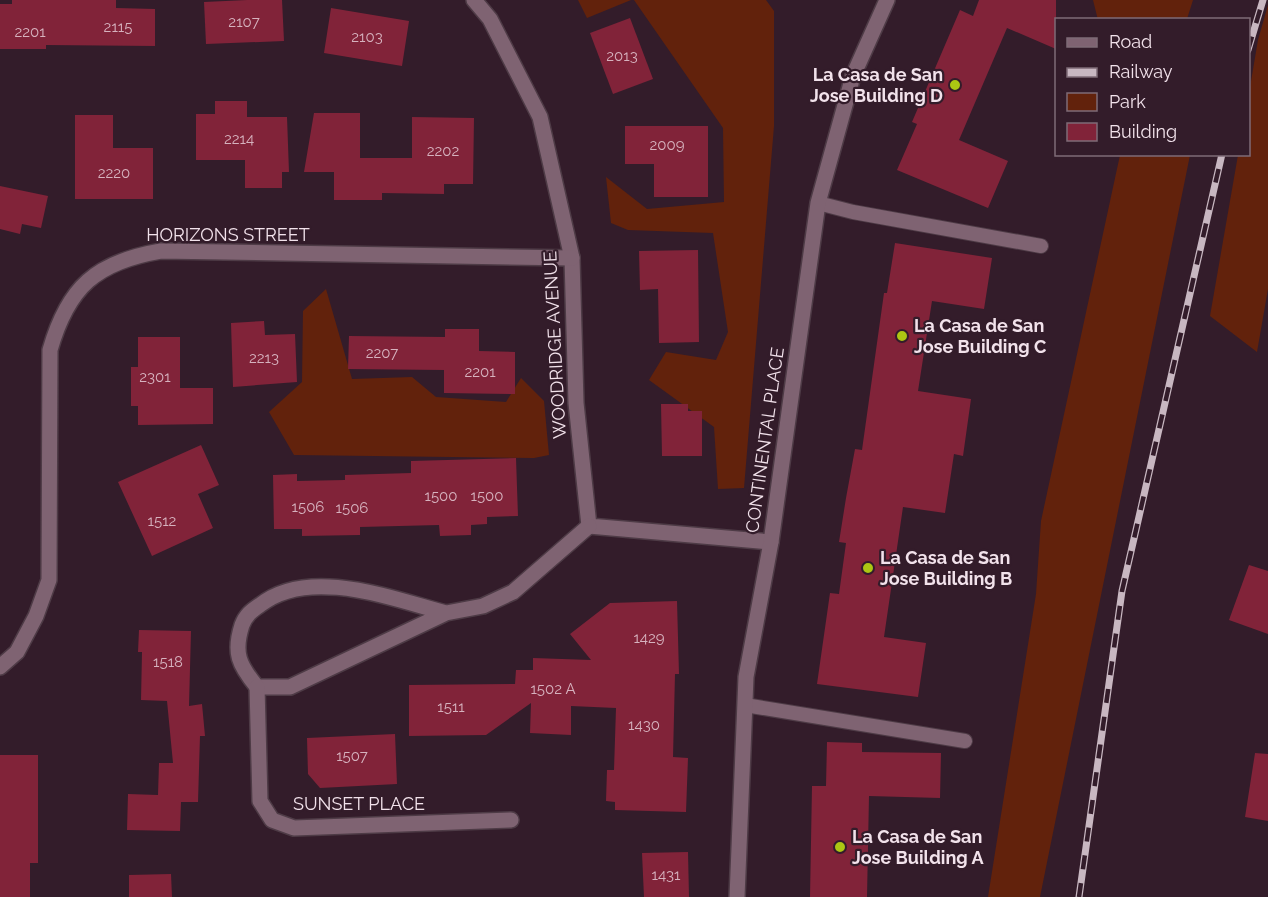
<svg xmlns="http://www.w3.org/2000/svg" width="1268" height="897" font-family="Raleway,sans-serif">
  <rect width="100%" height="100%" fill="#331c2a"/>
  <!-- green -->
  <g fill="#62220c">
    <path d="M578 0H631L587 18Z"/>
    <path d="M634 0H766L774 11V126L744 488 718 489 714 427 649 380 666 352 716 360 728 332 713 233 628 230 611 223 606 177 647 209 724 202 723 128Z"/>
    <path d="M1093 0H1193L1187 19 1098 20Z"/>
    <path d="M1268 5V289L1257 352 1210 316 1238 155 1248 154 1249 93 1258 40Z"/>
    <path d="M1120 155H1190L1040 897H988L1036 594 1041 521Z"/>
    <path d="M326 289 352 379 412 377 436 397 506 402 521 378 544 401 549 455 534 458 294 455 269 412 302 382 303 311Z"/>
  </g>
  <!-- building -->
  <g fill="#812339">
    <path d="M12 0H116V8L155 9V46L46 45V49H0V4H12Z"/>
    <path d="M247 0H282L284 41 206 44 204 2Z"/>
    <path d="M979 0H1056V49L1007 28 959 140 1008 161 988 208 897 170 917 124 912 122 960 10 973 16Z"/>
    <path d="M331 8 409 21 402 66 324 53Z"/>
    <path d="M630 18 653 79 613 94 590 33Z"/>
    <path d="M215 101H247V117H287L289 172H282V188H245V160H196V114H215Z"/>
    <path d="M314 113H360V158H412V117L474 118 473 184H444V194L382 193V200H334V172H304Z"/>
    <path d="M75 115H113V148H153V199H75Z"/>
    <path d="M625 126H708V197H654V164H625Z"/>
    <path d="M0 186 48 196 41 228 22 224 20 234 0 229Z"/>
    <path d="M895 243 992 258 984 309 932 301 918 391 971 399 963 456 954 454 945 513 903 507 884 637 926 643 918 697 817 684 830 593 839 594 846 543 839 542 846 498 855 449 862 450 884 293H887Z"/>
    <path d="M698 250 699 342 659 343 658 289 640 290 639 251Z"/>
    <path d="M264 321 265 335 295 334 297 382 233 387 231 323Z"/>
    <path d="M445 329H479V351L515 352V394L444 393V370L348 369 349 336 445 337Z"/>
    <path d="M138 337H180V388H213V424L138 425V406H131V367H138Z"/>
    <path d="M661 404H688V411H702V456H662Z"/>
    <path d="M201 445 219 485 198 494 213 528 152 556 118 482Z"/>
    <path d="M516 458 518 516 487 517V524L471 525V535L440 536 439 525 360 527V535L302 536V529H274L273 475 297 474V481L345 480V475L411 473V461Z"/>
    <path d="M1249 565 1268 571V634L1229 620Z"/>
    <path d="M677 601 679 674H675L673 757 688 758 686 812 615 810V802L606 801 607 770H614L616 708 571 706V735L530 733 531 703 486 735 409 736V685L515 684 516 670H533V658L591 660 570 634 610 603Z"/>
    <path d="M139 630 191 631 189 706 202 704 205 736H200L198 802H181L180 831 127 830 128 794 158 795 159 763H173L167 701 141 700 142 652H138Z"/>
    <path d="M395 734 397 784 320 788 308 774 307 738Z"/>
    <path d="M827 742 862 743V752L941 753 940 798 869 796 867 897H810L812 786H826Z"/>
    <path d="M1255 753 1268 754V821L1245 817Z"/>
    <path d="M0 755H38V863H30V897H0Z"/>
    <path d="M688 852 689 897H644L642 853Z"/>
    <path d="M171 874 172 897H129V875Z"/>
  </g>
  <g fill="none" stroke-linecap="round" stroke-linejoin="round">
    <defs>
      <g id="lane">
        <path d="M818 203 853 212 1041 246"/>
        <path d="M745 705 965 741"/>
      </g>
      <g id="street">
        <path d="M474 0 490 19 540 117 572 258 576 403 589 526 771 542"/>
        <path d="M446 613C393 599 309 566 260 605 251 611 246 615 242 625 233 653 239 665 257 687H290L446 613 483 606 513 592 589 526"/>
        <path d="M0 667 17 652 36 616 49 580 50 350C68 287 96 262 161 251L572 258"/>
        <path d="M257 687 260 801 272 820 294 828 511 820"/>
        <path d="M737 897 746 677 771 542 818 203 853 76 887 0"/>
      </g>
    </defs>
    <!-- lane casing -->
    <use href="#lane" stroke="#4e3b46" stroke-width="16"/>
    <!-- street casing -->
    <use href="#street" stroke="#4e3b46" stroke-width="18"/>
    <!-- lane -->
    <use href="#lane" stroke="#7f6372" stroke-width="14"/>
    <!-- street -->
    <use href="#street" stroke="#7f6372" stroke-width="15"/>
    <defs>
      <g id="rail">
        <path d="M1248 50 1263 0"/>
        <path d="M1079 897 1122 591 1222 154"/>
      </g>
    </defs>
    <!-- rail casing -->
    <use href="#rail" stroke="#c8b7c1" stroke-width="7"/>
    <!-- rail -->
    <use href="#rail" stroke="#331c2a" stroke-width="4.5" stroke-dasharray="14" stroke-linecap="butt"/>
  </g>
  <!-- markers -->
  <g fill="#acc613" stroke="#331c2a" stroke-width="2">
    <circle cx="955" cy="85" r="6"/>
    <circle cx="902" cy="336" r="6"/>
    <circle cx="868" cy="568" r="6"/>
    <circle cx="840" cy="847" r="6"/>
  </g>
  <g text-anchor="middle" stroke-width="4.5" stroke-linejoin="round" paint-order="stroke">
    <!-- number labels -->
    <g font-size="15" fill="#d6b2be">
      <text x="244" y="27">2107</text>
      <text x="118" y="32">2115</text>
      <text x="30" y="37">2201</text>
      <text x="367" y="42">2103</text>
      <text x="622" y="61">2013</text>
      <text x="239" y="144">2214</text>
      <text x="667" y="150">2009</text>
      <text x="443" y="156">2202</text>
      <text x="114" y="178">2220</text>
      <text x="382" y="358">2207</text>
      <text x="264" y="363">2213</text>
      <text x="480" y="377">2201</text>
      <text x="155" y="382">2301</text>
      <text x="441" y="501">1500</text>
      <text x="487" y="501">1500</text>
      <text x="308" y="512">1506</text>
      <text x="352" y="513">1506</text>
      <text x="162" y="526">1512</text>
      <text x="649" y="643">1429</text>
      <text x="168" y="667">1518</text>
      <text x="553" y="694">1502 A</text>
      <text x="451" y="712">1511</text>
      <text x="644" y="730">1430</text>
      <text x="352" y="761">1507</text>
      <text x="666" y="880">1431</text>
    </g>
    <!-- poi labels -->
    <g font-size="18" font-weight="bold" fill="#f2e2eb" stroke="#331c2a" text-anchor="start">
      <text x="943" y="81" text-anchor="end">La Casa de San<tspan x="943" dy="21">Jose Building D</tspan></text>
      <text x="914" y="332">La Casa de San<tspan x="914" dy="21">Jose Building C</tspan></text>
      <text x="880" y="564">La Casa de San<tspan x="880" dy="21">Jose Building B</tspan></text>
      <text x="852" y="843">La Casa de San<tspan x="852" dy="21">Jose Building A</tspan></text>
    </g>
    <!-- street labels -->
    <g font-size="18" fill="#f2e2eb" stroke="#331c2a">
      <text x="228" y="241">HORIZONS STREET</text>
      <text transform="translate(555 345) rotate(-93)" y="6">WOODRIDGE AVENUE</text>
      <text transform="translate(765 440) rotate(-82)" y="6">CONTINENTAL PLACE</text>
      <text x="359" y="810">SUNSET PLACE</text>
    </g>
  </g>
  <!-- legend -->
  <rect x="1055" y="18" width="195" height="138" fill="#331c2a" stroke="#7f6b77" stroke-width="1.5"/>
  <rect x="1067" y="38" width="30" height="9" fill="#7f6372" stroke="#7f6b77" stroke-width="1.5"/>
  <text x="1109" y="48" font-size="18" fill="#f2e2eb">Road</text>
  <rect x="1067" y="68" width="30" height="9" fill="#c8b7c1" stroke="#7f6b77" stroke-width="1.5"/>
  <text x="1109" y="78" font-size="18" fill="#f2e2eb">Railway</text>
  <rect x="1067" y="93" width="30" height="18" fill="#62220c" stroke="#7f6b77" stroke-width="1.5"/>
  <text x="1109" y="108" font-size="18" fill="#f2e2eb">Park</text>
  <rect x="1067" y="123" width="30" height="18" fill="#812339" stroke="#7f6b77" stroke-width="1.5"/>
  <text x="1109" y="138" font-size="18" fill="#f2e2eb">Building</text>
</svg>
